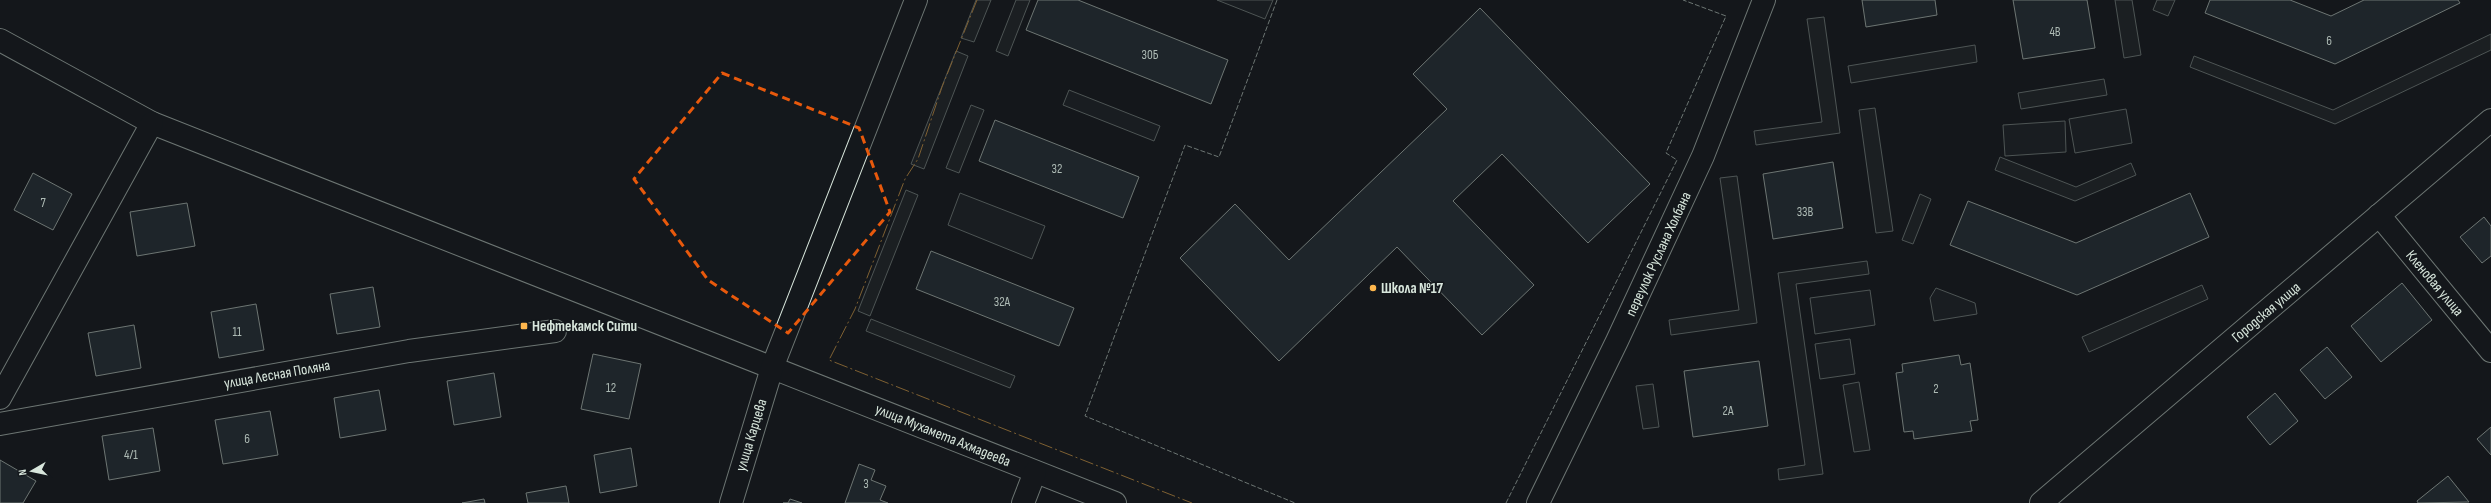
<svg xmlns="http://www.w3.org/2000/svg" width="2491" height="503" font-family="'Sofia Sans Condensed',sans-serif">
  <rect width="100%" height="100%" fill="#14181c"/>
  <!-- green -->
  <g fill="#202428" stroke="#939e99">
    <path d="M1217 0H1273L1265 19Z"/>
    <path d="M1069 90 1160 126 1154 141 1063 105Z"/>
    <path d="M2126 109 2132 143 2075 153 2069 119Z"/>
    <path d="M2065 121 2066 152 2005 156 2003 125Z"/>
    <path d="M960 193 1045 226 1032 259 948 225Z"/>
    <path d="M1936 288 1975 303 1977 314 1934 321 1930 298Z"/>
    <path d="M1870 290 1875 325 1815 334 1810 298Z"/>
    <path d="M1850 339 1855 374 1820 379 1815 344Z"/>
  </g>
  <!-- parking -->
  <g fill="#24282b" stroke="#939e99">
    <path d="M976 0H991L974 42 961 38Z"/>
    <path d="M1016 0H1030L1008 56 996 51Z"/>
    <path d="M2115 0H2132L2141 55 2124 58Z"/>
    <path d="M2157 0H2175L2168 16 2153 10Z"/>
    <path d="M1824 17 1840 133 1756 145 1754 131 1822 122 1807 19Z"/>
    <path d="M2491 34V50L2335 124 2190 67 2194 56 2333 110Z"/>
    <path d="M1975 45 1977 62 1851 83 1848 66Z"/>
    <path d="M956 51 968 56 924 169 911 164Z"/>
    <path d="M2104 79 2107 95 2021 109 2018 93Z"/>
    <path d="M971 105 984 110 959 173 946 168Z"/>
    <path d="M1875 108 1893 231 1876 233 1859 110Z"/>
    <path d="M2000 157 2076 187 2131 163 2136 175 2075 201 1995 170Z"/>
    <path d="M1737 176 1757 323 1671 335 1669 320 1739 310 1720 178Z"/>
    <path d="M906 190 918 195 870 316 858 311Z"/>
    <path d="M1920 194 1931 199 1913 244 1902 240Z"/>
    <path d="M1867 261 1869 274 1796 284 1823 474 1779 480 1778 469 1805 465 1778 273Z"/>
    <path d="M2202 285 2208 299 2089 352 2082 337Z"/>
    <path d="M871 319 1015 376 1010 388 866 331Z"/>
    <path d="M1859 382 1870 450 1854 452 1843 385Z"/>
    <path d="M1653 384 1659 427 1643 429 1636 386Z"/>
  </g>
  <!-- building -->
  <g fill="#2c363c" stroke="#d8e6dc">
    <path d="M1038 0H1078L1228 60 1211 104 1026 30Z"/>
    <path d="M1862 0H1935L1937 15 1866 27Z"/>
    <path d="M2013 0H2087L2095 48 2023 59Z"/>
    <path d="M2210 0H2290L2331 16 2364 0H2458L2460 3 2335 64 2205 13Z"/>
    <path d="M1480 8 1650 184 1588 243 1502 154 1453 201 1534 285 1482 335 1397 247 1279 361 1180 258 1235 204 1289 260 1447 109 1413 74Z"/>
    <path d="M995 120 1139 177 1123 218 979 161Z"/>
    <path d="M1833 162 1843 228 1773 239 1763 174Z"/>
    <path d="M33 173 72 194 53 230 14 210Z"/>
    <path d="M2190 193 2209 237 2077 295 1950 245 1968 201 2076 243Z"/>
    <path d="M187 203 195 246 137 256 130 212Z"/>
    <path d="M2484 217 2491 226V256L2482 263 2460 237Z"/>
    <path d="M931 251 1074 308 1059 346 916 289Z"/>
    <path d="M2402 283 2432 320 2381 362 2351 326Z"/>
    <path d="M373 287 380 327 337 334 330 294Z"/>
    <path d="M256 304 264 350 219 358 211 312Z"/>
    <path d="M134 325 141 368 96 376 88 333Z"/>
    <path d="M2327 347 2352 377 2325 399 2300 370Z"/>
    <path d="M593 354 641 364 629 419 581 409Z"/>
    <path d="M1959 355 1961 365 1970 363 1978 420 1970 421 1972 431 1914 439 1913 431 1904 432 1896 373 1903 372 1902 364Z"/>
    <path d="M1759 361 1768 426 1693 437 1684 371Z"/>
    <path d="M494 373 501 417 454 425 447 381Z"/>
    <path d="M379 390 386 430 340 438 334 398Z"/>
    <path d="M2275 393 2298 421 2270 445 2247 417Z"/>
    <path d="M270 411 278 455 223 464 215 420Z"/>
    <path d="M2491 427V455L2477 439Z"/>
    <path d="M153 428 160 471 109 480 102 436Z"/>
    <path d="M631 448 637 486 600 493 594 455Z"/>
    <path d="M0 460 36 481 23 503H0Z"/>
    <path d="M859 464 875 470 871 480 886 486 880 500 888 503H845Z"/>
    <path d="M2448 476 2469 502 2418 503 2417 501Z"/>
    <path d="M566 486 569 503H528L526 493Z"/>
    <path d="M484 499 485 503H462Z"/>
    <path d="M790 499 802 503H783H788Z"/>
  </g>
  <g fill="none" stroke-linecap="round" stroke-linejoin="round">
    <defs>
      <g id="minor">
        <path d="M0 40 152 123 1115 503"/>
        <path d="M2379 215 2491 351"/>
        <path d="M0 398 152 123"/>
        <path d="M0 424 409 351 555 331"/>
        <path d="M731 503 772 368 916 0"/>
        <path d="M1023 503 1035 472"/>
        <path d="M1538 503 1617 341 1703 156 1764 0"/>
        <path d="M2041 503 2491 120"/>
      </g>
    </defs>
    <!-- minor casing -->
    <use href="#minor" stroke="#d8e6dc" stroke-width="24"/>
    <!-- minor -->
    <use href="#minor" stroke="#14181c" stroke-width="22"/>
    <!-- fence -->
    <g stroke="#d8e6dc" stroke-width="1" stroke-dasharray="5 2" stroke-linecap="butt">
      <path d="M1277 0 1219 157 1185 145 1085 416 1295 503"/>
      <path d="M1506 503 1677 160 1666 153 1726 16 1683 0"/>
    </g>
    <!-- power -->
    <path stroke="#ffb74d" stroke-width="1" stroke-dasharray="14 3 2 3" stroke-linecap="butt" d="M977 0 942 87 918 159 905 179 855 309 829 360 1192 503"/>
  </g>
  <!-- marked area -->
  <path d="M0 0H2491V503H0ZM722 73 859 128 890 212 788 333 708 280 634 179Z" fill="#14181c" fill-opacity=".55" fill-rule="evenodd"/>
  <path fill="none" stroke="#e8590c" stroke-width="3" stroke-dasharray="8 5" stroke-linejoin="round" d="M722 73 859 128 890 212 788 333 708 280 634 179Z"/>
  <!-- markers -->
  <g fill="#ffb74d" stroke="#14181c" stroke-width="1.5">
    <circle cx="1373" cy="288" r="4"/>
    <rect x="520" y="322" width="8" height="8" rx="2"/>
  </g>
  <g text-anchor="middle" stroke-width="3" stroke-linejoin="round" paint-order="stroke">
    <!-- number labels -->
    <g font-size="13" fill="#adbab4">
      <text x="2055" y="36">4В</text>
      <text x="2329" y="45">6</text>
      <text x="1150" y="59">30Б</text>
      <text x="1057" y="173">32</text>
      <text x="43" y="207">7</text>
      <text x="1805" y="216">33В</text>
      <text x="1002" y="306">32А</text>
      <text x="237" y="336">11</text>
      <text x="611" y="392">12</text>
      <text x="1936" y="393">2</text>
      <text x="1728" y="415">2А</text>
      <text x="247" y="443">6</text>
      <text x="131" y="459">4/1</text>
      <text x="866" y="488">3</text>
    </g>
    <!-- street labels -->
    <g font-size="15" fill="#d8e6dc" stroke="#14181c">
      <text transform="translate(1658 254) rotate(-65)" y="5">переулок Руслана Холбана</text>
      <text transform="translate(2435 283) rotate(50)" y="5">Кленовая улица</text>
      <text transform="translate(2266 312) rotate(-40)" y="5">Городская улица</text>
      <text transform="translate(277 374) rotate(-10)" y="5">улица Лесная Поляна</text>
      <text transform="translate(751 435) rotate(-73)" y="5">улица Карцева</text>
      <text transform="translate(943 435) rotate(22)" y="5">улица Мухамета Ахмадеева</text>
    </g>
    <!-- poi labels -->
    <g font-size="15" font-weight="bold" fill="#d8e6dc" stroke="#14181c" text-anchor="start">
      <text x="1381" y="293">Школа №17</text>
      <text x="532" y="331">Нефтекамск Сити</text>
    </g>
  </g>
  <!-- north arrow -->
  <g transform="translate(32 471) rotate(261)" stroke="#14181c" stroke-width="3" paint-order="stroke">
  <path d="M0-3L7 15L0 10L-7 15Z" fill="#d8e6dc"/>
  <text y="-6" font-size="11" font-weight="bold" text-anchor="middle" fill="#d8e6dc">N</text>
  </g>
</svg>
